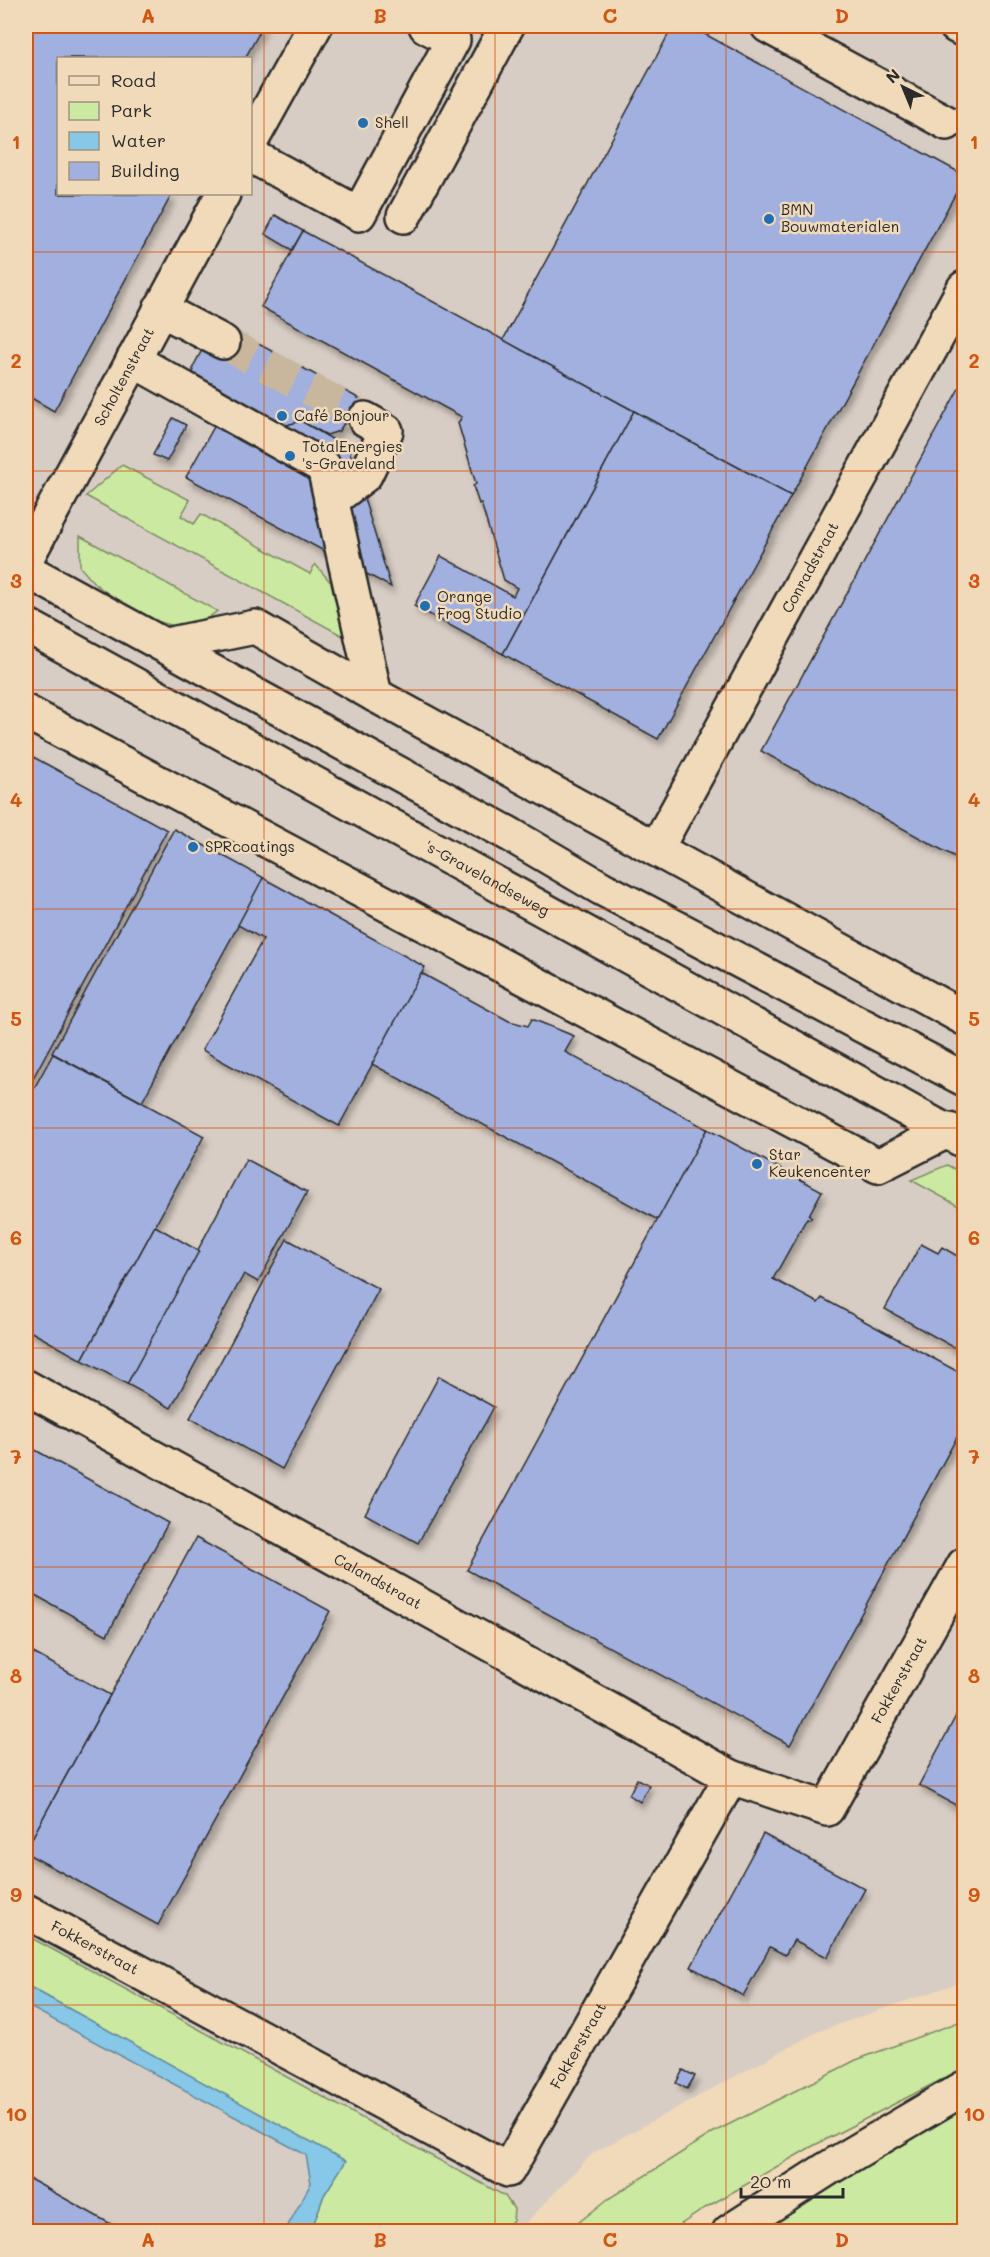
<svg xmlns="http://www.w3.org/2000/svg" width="990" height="2257" font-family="Mali,sans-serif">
  <defs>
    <filter id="shadow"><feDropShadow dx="3.5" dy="6" stdDeviation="3" flood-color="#0004"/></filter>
  </defs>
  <rect width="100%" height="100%" fill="#f0dab9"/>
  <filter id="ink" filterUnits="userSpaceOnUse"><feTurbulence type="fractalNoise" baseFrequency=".0167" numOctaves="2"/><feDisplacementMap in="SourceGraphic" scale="12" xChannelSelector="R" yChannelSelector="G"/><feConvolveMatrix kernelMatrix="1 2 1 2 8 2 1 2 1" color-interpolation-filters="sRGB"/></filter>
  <g filter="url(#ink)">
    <!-- built -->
    <path fill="#d8cdc4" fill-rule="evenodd" d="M26 26H964V1981L819 2031 593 2153 518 2231 26 2232ZM58 58H250V194H58Z"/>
    <!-- green -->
    <g fill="#cbe9a0" stroke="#7b8a66" stroke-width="1.5">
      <path d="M122 465 190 500 181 516 194 524 201 514 310 574 315 564 333 585 348 627 343 636 86 496Z"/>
      <path d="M80 536 217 611 204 621 185 629 138 616 94 583 80 567Z"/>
      <path d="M947 1165 964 1174V1209L911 1180Z"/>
      <path d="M26 1935 505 2196 514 2209 513 2221 503 2231H311L324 2195 345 2161 26 1985Z"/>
      <path d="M964 2020V2068L811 2147 705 2208 671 2231H568L608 2199 714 2132 856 2060Z"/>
      <path d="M964 2109V2231L758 2232 938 2123Z"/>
    </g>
    <!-- water -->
    <path fill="#87c7e7" stroke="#62899c" stroke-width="1.5" d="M26 1985 346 2161 324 2195 311 2231H285L311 2183 306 2155 26 2005Z"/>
    <!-- building -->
    <g fill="#a1b0df" stroke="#2b2b2b" stroke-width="1.5" filter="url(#shadow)">
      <path d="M26 26H263L245 58H58V194H172L54 411 26 395Z"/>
      <path d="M673 26H690L964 175V178L791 496 503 340Z"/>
      <path d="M275 215 303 231 292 250 265 234Z"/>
      <path d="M303 231 634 411 503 654 414 606 441 556 513 596 517 588 504 580 481 503 479 504 473 486 476 484 458 423 462 417 261 307Z"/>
      <path d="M231 329 373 406 359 431 344 423 339 431 327 435 301 421 280 427 229 400 227 392 193 373V367L202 350Z"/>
      <path d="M964 379V862L761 751Z"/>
      <path d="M229 400 280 427 301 421 349 449 391 587 186 477Z"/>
      <path d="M634 411 791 496 658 739 503 654Z"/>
      <path d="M173 418 186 425 167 461 153 455Z"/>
      <path d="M26 753 167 830 26 1091Z"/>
      <path d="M174 829 264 878 142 1102 52 1053Z"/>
      <path d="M263 878 425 967 339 1126 202 1050 263 939 238 925Z"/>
      <path d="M421 973 509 1021 528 1026 532 1019 574 1036 565 1052 707 1129 658 1220 372 1064Z"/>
      <path d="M53 1054 204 1136 82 1360 26 1329V1103Z"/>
      <path d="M707 1129 822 1191 809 1215 812 1217 810 1219 807 1218 773 1279 818 1303 822 1298 964 1375V1424L790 1745 467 1570Z"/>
      <path d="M246 1159 307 1192 258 1282 244 1274 171 1408 127 1384Z"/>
      <path d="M155 1226 199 1251 127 1384 82 1360Z"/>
      <path d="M287 1239 379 1289 282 1469 190 1418Z"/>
      <path d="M921 1244 938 1253 942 1247 964 1260V1353L885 1309Z"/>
      <path d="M439 1376 494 1407 418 1543 365 1514Z"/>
      <path d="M26 1445 168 1523 107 1635 26 1590Z"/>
      <path d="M196 1538 330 1611 158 1925 26 1853V1849Z"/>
      <path d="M26 1649 110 1695 26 1849Z"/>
      <path d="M964 1701V1804L959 1807 919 1785Z"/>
      <path d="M637 1779 649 1785 640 1802 629 1795Z"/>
      <path d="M763 1834 865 1889 827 1957 794 1940 785 1955 770 1947 743 1996 691 1967Z"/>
      <path d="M683 2070 695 2076 687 2089 676 2083Z"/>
      <path d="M26 2177 109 2223 125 2232H26Z"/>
    </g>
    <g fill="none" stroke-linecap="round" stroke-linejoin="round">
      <!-- minor-tunnel -->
      <path stroke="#c9b79d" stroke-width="33" stroke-dasharray="33 16" stroke-linecap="butt" d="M223 342 365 419"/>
      <defs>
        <g id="minor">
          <path d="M768 26 947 123"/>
          <path d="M956 26 964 30"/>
          <path d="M250 143 315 26"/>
          <path d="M250 155 359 214 453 40 426 26"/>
          <path d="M404 216 507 26"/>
          <path d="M160 309 223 342"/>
          <path d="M133 360 324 467 375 695"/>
          <path d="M331 501 365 475 386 431 365 419"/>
          <path id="s1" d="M26 559 223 194"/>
          <path d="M166 645 255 627 375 695 964 1018"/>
          <path d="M26 712 878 1166 949 1130"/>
          <path id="s2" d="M656 849 964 288"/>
          <path id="s3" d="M26 1387 731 1777"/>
          <path id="s4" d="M26 1911 508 2170 731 1777 827 1809 964 1565"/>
        </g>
        <g id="major">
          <path d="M26 570 511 835 601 888 964 1079"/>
          <path id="s5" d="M26 625 964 1141"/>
        </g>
        <path id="highway" d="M729 2232 827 2169 964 2088"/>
      </defs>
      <!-- minor casing -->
      <use href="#minor" stroke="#2b2b2b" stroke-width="38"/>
      <!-- major casing -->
      <use href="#major" stroke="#2b2b2b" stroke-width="38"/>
      <!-- highway casing -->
      <use href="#highway" stroke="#2b2b2b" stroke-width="38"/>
      <!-- minor -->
      <use href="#minor" stroke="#f0dab9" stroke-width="33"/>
      <!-- major -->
      <use href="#major" stroke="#f0dab9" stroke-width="33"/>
      <!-- highway -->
      <use href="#highway" stroke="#f0dab9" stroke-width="33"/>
    </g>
  </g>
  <!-- grid -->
  <path fill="none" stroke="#d5540f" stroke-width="1.5" stroke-opacity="0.55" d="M264 26V2232M495 26V2232M726 26V2232M26 252H964M26 471H964M26 690H964M26 909H964M26 1128H964M26 1348H964M26 1567H964M26 1786H964M26 2005H964"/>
  <!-- markers -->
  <g fill="#1f6fb2" stroke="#f0dab9" stroke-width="2">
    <circle cx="363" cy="123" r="6"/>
    <circle cx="769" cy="219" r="6"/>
    <circle cx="282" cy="416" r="6"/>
    <circle cx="290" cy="456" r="6"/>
    <circle cx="425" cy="606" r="6"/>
    <circle cx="193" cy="847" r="6"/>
    <circle cx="757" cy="1164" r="6"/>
  </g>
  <g text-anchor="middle" stroke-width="5" stroke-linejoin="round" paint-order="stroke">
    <!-- poi labels -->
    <g font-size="15" fill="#2b2b2b" stroke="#f0dab9" text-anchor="start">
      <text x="375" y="128">Shell</text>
      <text x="781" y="215">BMN<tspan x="781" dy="17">Bouwmaterialen</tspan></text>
      <text x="294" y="421">Café Bonjour</text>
      <text x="302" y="452">TotalEnergies<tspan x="302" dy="17">'s-Graveland</tspan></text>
      <text x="437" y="602">Orange<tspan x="437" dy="17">Frog Studio</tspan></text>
      <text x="205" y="852">SPRcoatings</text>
      <text x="769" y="1160">Star<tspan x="769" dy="17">Keukencenter</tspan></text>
    </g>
    <!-- street labels -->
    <g font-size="15" fill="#2b2b2b" stroke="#f0dab9">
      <text dy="5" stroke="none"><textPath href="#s1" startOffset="207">Scholtenstraat</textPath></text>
      <text dy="5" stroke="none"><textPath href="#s2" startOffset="321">Conradstraat</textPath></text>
      <text dy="5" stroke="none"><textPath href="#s5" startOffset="526">'s-Gravelandseweg</textPath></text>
      <text dy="5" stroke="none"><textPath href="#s3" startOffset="402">Calandstraat</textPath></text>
      <text dy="5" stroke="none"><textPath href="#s4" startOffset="1248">Fokkerstraat</textPath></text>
      <text dy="5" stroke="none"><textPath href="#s4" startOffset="78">Fokkerstraat</textPath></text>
      <text dy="5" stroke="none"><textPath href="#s4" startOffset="690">Fokkerstraat</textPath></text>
    </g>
  </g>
  <!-- margin -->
  <rect width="990" height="2257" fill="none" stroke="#f0dab9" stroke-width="66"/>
  <!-- legend -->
  <rect x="57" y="57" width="195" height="138" fill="#f0dab9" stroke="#a19480" stroke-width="1.5"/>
  <rect x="69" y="76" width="30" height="9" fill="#f0dab9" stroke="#a19480" stroke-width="1.5"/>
  <text x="111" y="87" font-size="18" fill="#2b2b2b">Road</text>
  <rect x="69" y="102" width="30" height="18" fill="#cbe9a0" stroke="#a19480" stroke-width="1.5"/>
  <text x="111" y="117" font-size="18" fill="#2b2b2b">Park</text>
  <rect x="69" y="132" width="30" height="18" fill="#87c7e7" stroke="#a19480" stroke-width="1.5"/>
  <text x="111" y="147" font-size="18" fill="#2b2b2b">Water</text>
  <rect x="69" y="162" width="30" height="18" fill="#a1b0df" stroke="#a19480" stroke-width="1.5"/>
  <text x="111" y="177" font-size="18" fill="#2b2b2b">Building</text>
  <!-- north arrow -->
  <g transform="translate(903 87) rotate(317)" stroke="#f0dab9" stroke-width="4.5" paint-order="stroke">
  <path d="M0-4.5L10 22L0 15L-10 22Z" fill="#2b2b2b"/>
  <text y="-9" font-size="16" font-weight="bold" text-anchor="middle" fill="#2b2b2b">N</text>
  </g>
  <!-- scale -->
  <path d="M741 2188v9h102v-9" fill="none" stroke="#2b2b2b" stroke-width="3"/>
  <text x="750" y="2188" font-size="18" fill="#2b2b2b" stroke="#f0dab9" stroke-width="4.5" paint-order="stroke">20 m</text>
  <rect x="33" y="33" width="924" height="2191" fill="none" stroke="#d5540f" stroke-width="2"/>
  <g font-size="20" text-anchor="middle" font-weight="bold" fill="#d5540f">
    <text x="148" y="23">A</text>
    <text x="380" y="23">B</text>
    <text x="610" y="23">C</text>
    <text x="842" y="23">D</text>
    <text x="16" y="149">1</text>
    <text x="974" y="149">1</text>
    <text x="16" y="368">2</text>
    <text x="974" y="368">2</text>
    <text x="16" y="588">3</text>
    <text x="974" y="588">3</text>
    <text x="16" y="807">4</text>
    <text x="974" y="807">4</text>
    <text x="16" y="1026">5</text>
    <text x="974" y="1026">5</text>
    <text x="16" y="1245">6</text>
    <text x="974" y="1245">6</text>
    <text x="16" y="1464">7</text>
    <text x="974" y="1464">7</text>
    <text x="16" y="1683">8</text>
    <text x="974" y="1683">8</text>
    <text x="16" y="1902">9</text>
    <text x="974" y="1902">9</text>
    <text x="16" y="2121">10</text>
    <text x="974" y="2121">10</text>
    <text x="148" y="2247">A</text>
    <text x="380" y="2247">B</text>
    <text x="610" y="2247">C</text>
    <text x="842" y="2247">D</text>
  </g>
</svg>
